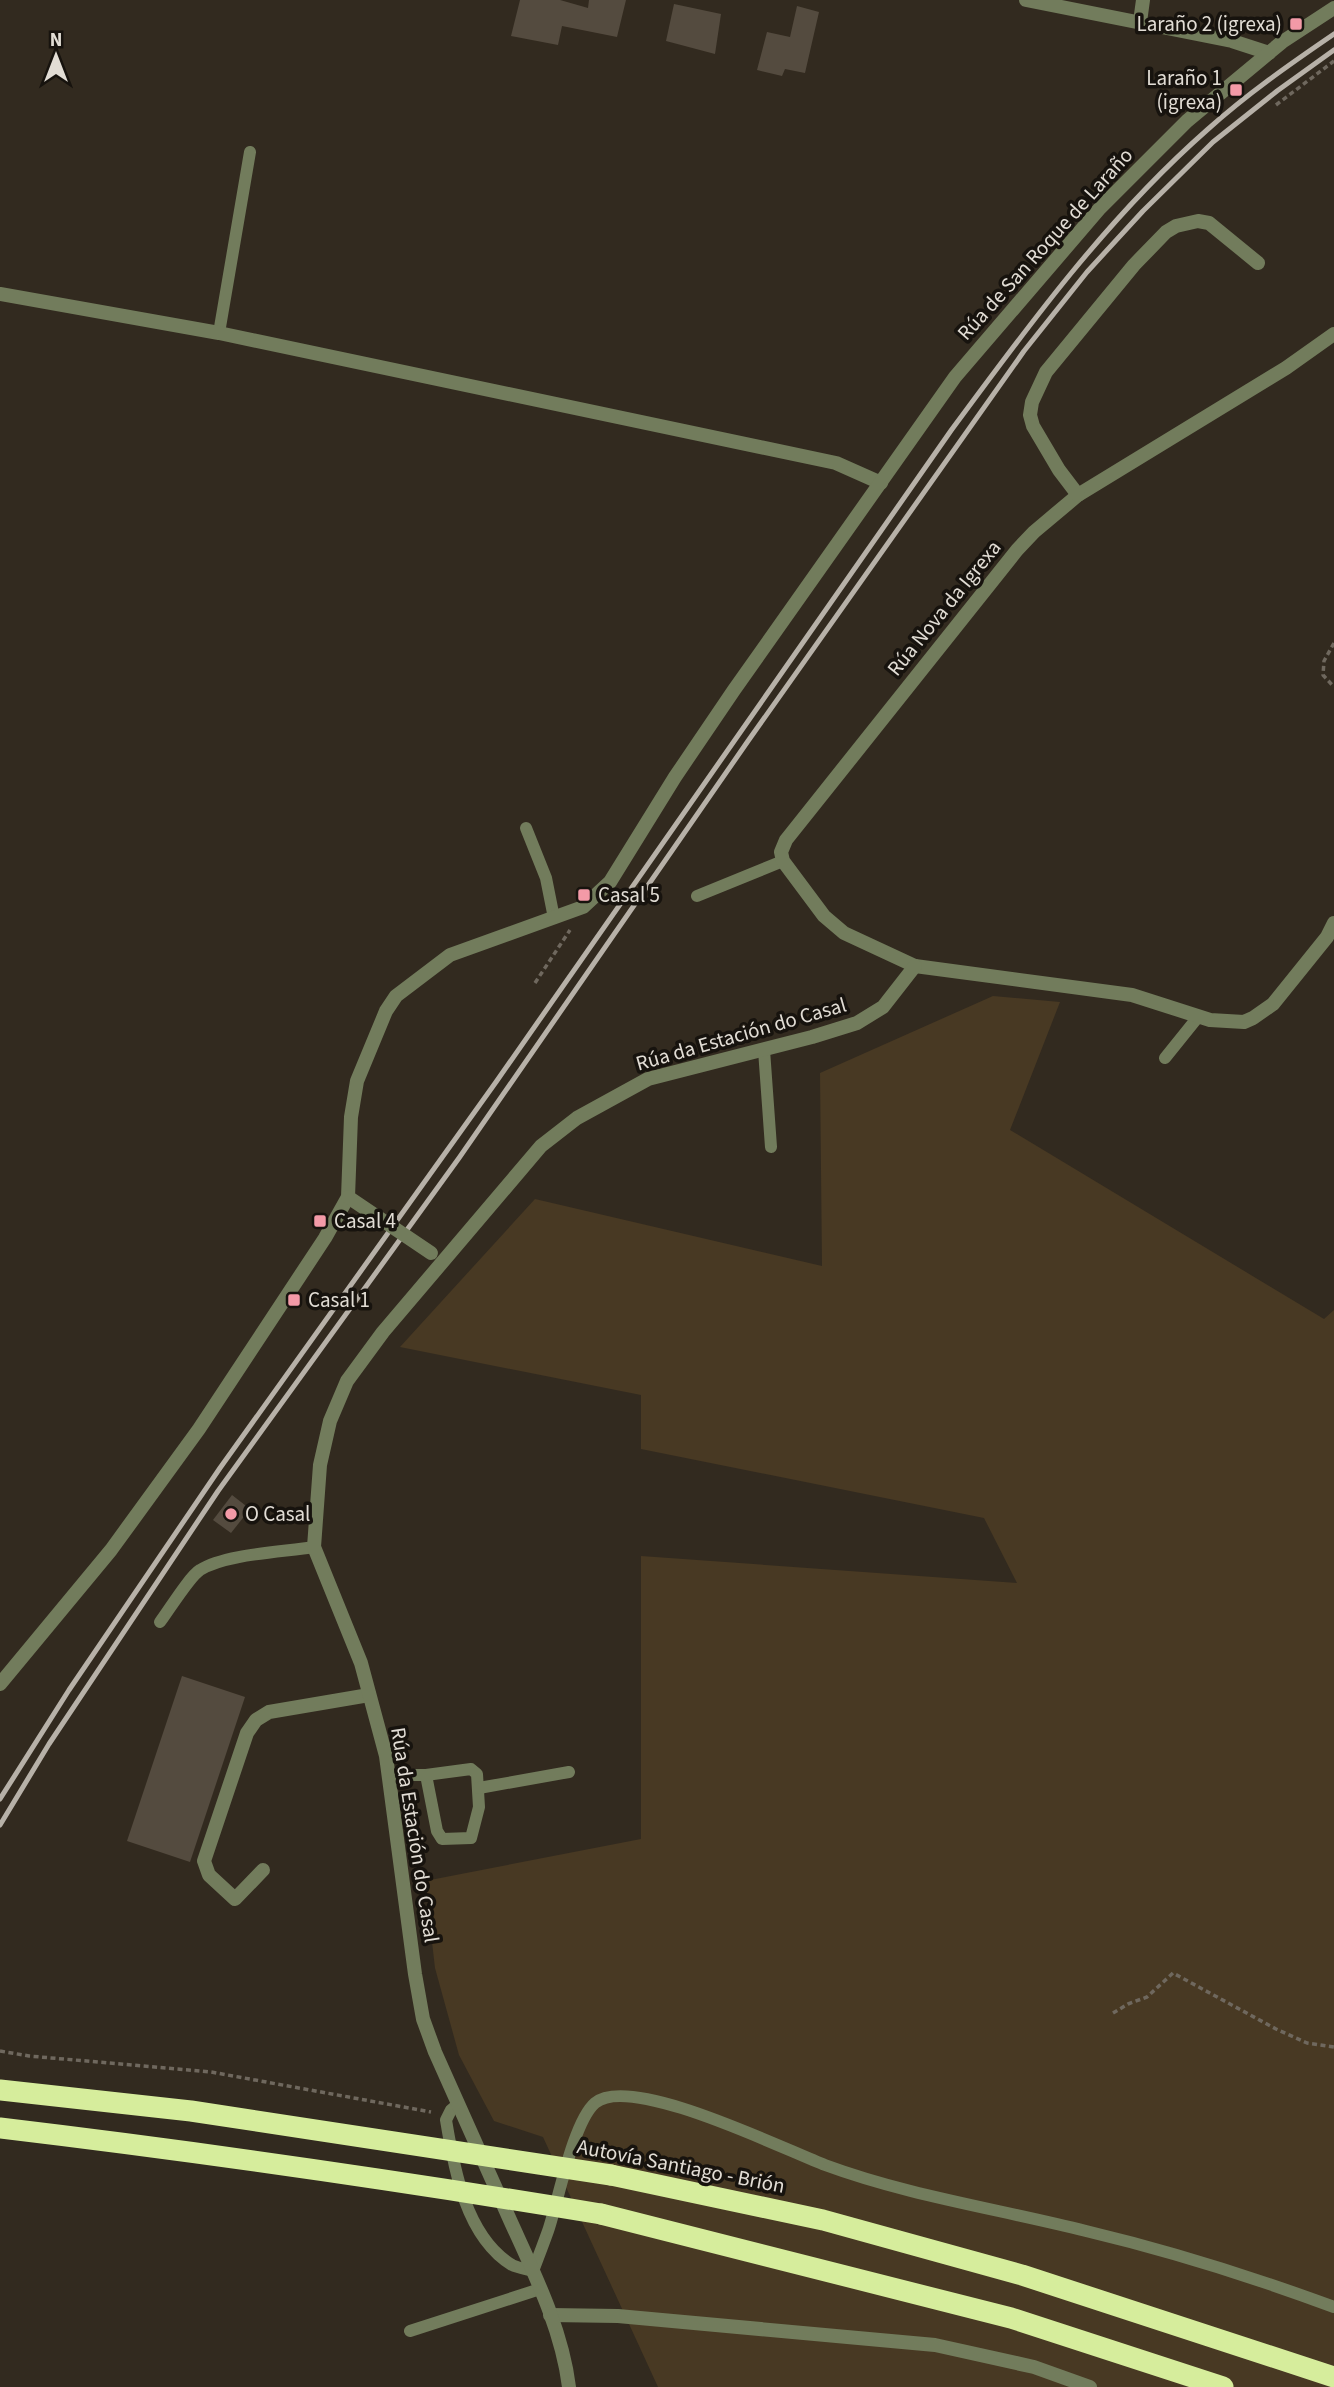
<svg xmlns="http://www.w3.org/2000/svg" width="1334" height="2387" font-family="'Source Sans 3',sans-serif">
  <rect width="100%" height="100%" fill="#322a1f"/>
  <!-- green -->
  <path fill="#483923" d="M993 996 1060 1002 1010 1130 1324 1319 1334 1310V2387H658L543 2137 494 2121 459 2055 435 1968 425 1881 641 1839V1556L1017 1583 984 1518 641 1449V1395L400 1347 535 1199 822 1266 820 1073Z"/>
  <!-- building -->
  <g fill="#544b3f">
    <path d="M520 0H560L588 8 589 0H626L617 37 562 26 558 45 511 36Z"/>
    <path d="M674 4 721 14 715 54 666 41Z"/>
    <path d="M797 6 819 12 805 73 785 69 782 76 757 70 767 32 790 37Z"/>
    <path d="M232 1495 250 1509 231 1533 213 1520Z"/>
    <path d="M182 1676 245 1697 190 1862 127 1841Z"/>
  </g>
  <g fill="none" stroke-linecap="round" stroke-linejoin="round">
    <!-- path -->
    <g stroke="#6f685e" stroke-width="3.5" stroke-dasharray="5 3.5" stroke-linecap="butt">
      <path d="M1276 105 1334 61"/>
      <path d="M1334 643 1324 661 1323 675 1334 687"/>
      <path d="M535 983 570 930"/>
      <path d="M1113 2013 1128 2004 1147 1997 1173 1973 1276 2029 1307 2043 1334 2047"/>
      <path d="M0 2051 29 2056 211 2072 431 2112"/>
    </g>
    <!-- service -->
    <g stroke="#727c5c" stroke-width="12">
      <path d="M219 333 250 152"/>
      <path d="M526 828 546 878 554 918"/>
      <path d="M697 896 783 861"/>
      <path d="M764 1050 771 1147"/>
      <path d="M1165 1058 1198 1017"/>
      <path d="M160 1622C169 1610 190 1576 200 1570 225 1554 283 1552 314 1547"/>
      <path d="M390 1780 413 1775H426L437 1831 442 1839 471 1838 479 1807 477 1774 471 1769 426 1775"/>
      <path d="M479 1788 569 1772"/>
      <path d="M458 2104 451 2110 446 2120C454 2169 466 2237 512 2265 518 2268 526 2269 533 2271 538 2258 543 2245 548 2231 558 2202 573 2122 595 2103 630 2073 783 2149 825 2165 909 2196 999 2209 1086 2231 1170 2251 1253 2277 1334 2307"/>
      <path d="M410 2331 540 2289"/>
    </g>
    <!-- minor -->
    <g stroke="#727c5c" stroke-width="14">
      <path d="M1026 0 1232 41 1269 53"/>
      <path d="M1140 22 1143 0"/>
      <path d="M0 294 219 333 836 463 881 483"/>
      <path d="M1334 334 1286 368 1078 495 1034 532 1017 550 786 840 781 852 783 861 824 916 844 933 915 966 1132 995 1210 1020 1244 1022 1253 1018 1273 1004 1327 937 1334 923"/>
      <path d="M1078 495 1059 470 1033 426 1030 415 1032 402 1046 372 1134 265 1166 232 1176 226 1198 221 1209 223 1258 263"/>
      <path d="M0 1684 111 1550 199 1429 325 1238 348 1197 351 1117 357 1081 386 1011 396 996 450 955 583 907 610 882 675 777 734 690 955 377 1100 208 1187 121 1282 42 1334 8"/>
      <path d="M263 1870 235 1899 209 1875 204 1861 247 1733 256 1720 269 1712 369 1695"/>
      <path d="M550 2315 618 2316 935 2345 1034 2367 1090 2387"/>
      <path d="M569 2387C562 2329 534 2273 510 2220 485 2164 460 2108 435 2052L423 2019 415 1974 386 1756 361 1663 314 1547 320 1465 330 1421 347 1381 383 1332 541 1146 577 1118 648 1079 812 1037 857 1023 883 1007 915 966"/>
    </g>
    <!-- motorway -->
    <g stroke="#d6ed9c" stroke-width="21">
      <path d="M611 2175 823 2220 1022 2275 1334 2377"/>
      <path d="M601 2214 1011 2318 1223 2387"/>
    </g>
    <!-- rail -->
    <g stroke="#b7b1a8" stroke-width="5">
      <path d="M0 1799 69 1690 220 1468 496 1082 950 432C1028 326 1107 218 1207 130 1247 94 1290 64 1334 34"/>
      <path d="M0 1825 49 1744 218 1491 459 1158 748 741 1024 351 1087 272 1143 211 1213 142 1277 91 1334 50"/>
    </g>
    <!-- minor-bridge -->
    <path stroke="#727c5c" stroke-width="14" d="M348 1197 431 1253"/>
    <!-- motorway-bridge -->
    <g stroke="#d6ed9c" stroke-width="21">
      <path d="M0 2090 191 2111 611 2175"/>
      <path d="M0 2128C201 2152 401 2181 601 2214"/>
    </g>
  </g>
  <!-- markers -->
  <g fill="#f39aa7" stroke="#17130e" stroke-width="2.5">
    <rect x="1289" y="17" width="14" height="14" rx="3.5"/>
    <rect x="1229" y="83" width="14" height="14" rx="3.5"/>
    <rect x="577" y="888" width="14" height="14" rx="3.5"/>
    <rect x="313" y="1214" width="14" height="14" rx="3.5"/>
    <rect x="287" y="1293" width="14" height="14" rx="3.5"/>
    <circle cx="231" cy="1514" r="7"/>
  </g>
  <g text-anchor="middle" stroke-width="7" stroke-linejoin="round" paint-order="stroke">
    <!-- poi labels -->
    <g font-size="21" fill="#e2ddd5" stroke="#17130e" text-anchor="start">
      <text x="1282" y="31" text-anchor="end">Laraño 2 (igrexa)</text>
      <text x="1222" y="85" text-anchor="end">Laraño 1<tspan x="1222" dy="24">(igrexa)</tspan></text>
      <text x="598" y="902">Casal 5</text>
      <text x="334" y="1228">Casal 4</text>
      <text x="308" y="1307">Casal 1</text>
      <text x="245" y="1521">O Casal</text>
    </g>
    <!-- street labels -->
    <g font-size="21" fill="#e2ddd5" stroke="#17130e">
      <text transform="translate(1045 244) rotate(-48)" y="7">Rúa de San Roque de Laraño</text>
      <text transform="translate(944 608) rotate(-51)" y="7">Rúa Nova da Igrexa</text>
      <text transform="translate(741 1034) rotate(-16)" y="7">Rúa da Estación do Casal</text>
      <text transform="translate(415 1835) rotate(81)" y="7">Rúa da Estación do Casal</text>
      <text transform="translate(681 2166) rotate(11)" y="7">Autovía Santiago - Brión</text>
    </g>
  </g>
  <!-- north arrow -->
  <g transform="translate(56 56)" stroke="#17130e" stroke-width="5" paint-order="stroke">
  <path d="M0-5L12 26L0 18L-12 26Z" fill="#e2ddd5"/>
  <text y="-10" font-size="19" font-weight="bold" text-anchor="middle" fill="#e2ddd5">N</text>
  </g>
</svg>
